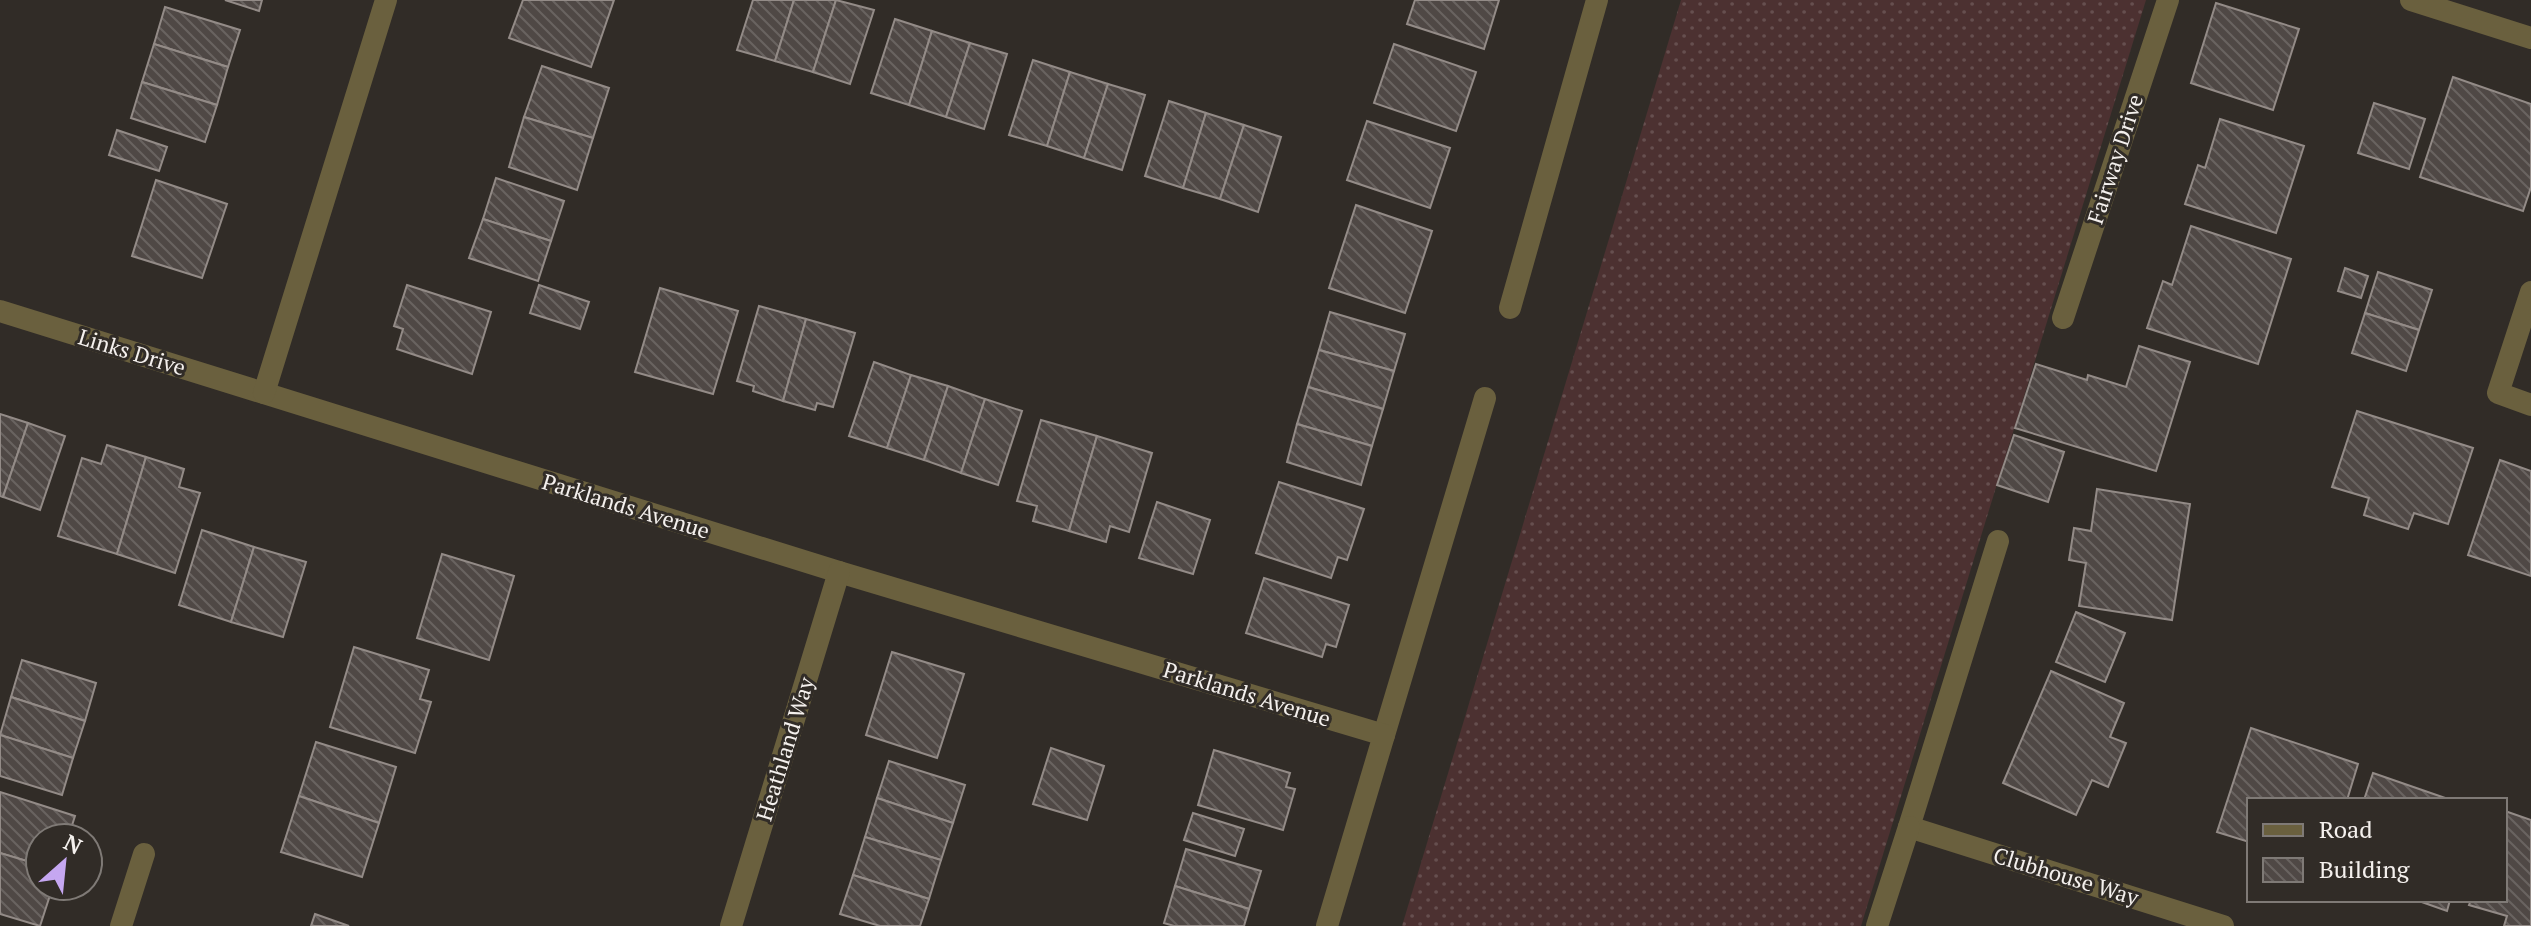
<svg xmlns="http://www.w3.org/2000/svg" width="2531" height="926" font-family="'PT Serif',serif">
  <defs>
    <pattern id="grass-dots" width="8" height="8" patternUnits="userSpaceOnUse" patternTransform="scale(2)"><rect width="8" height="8" fill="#4c3131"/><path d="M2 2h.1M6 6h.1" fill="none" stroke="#664f4f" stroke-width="1.8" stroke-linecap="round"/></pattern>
    <pattern id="building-back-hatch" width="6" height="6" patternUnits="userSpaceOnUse" patternTransform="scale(2)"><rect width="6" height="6" fill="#4f4845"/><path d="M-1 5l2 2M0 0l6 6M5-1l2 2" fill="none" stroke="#696360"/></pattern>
  </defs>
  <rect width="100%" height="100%" fill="#312c27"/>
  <!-- grass -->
  <path fill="url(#grass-dots)" d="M1681 0H2146L1861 926H1402Z"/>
  <!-- building -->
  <g fill="url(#building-back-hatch)" stroke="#938b87" stroke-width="2">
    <path d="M225 0H262L259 11Z"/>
    <path d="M523 0H614L591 67 509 38Z"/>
    <path d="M753 0H794L775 61 737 50Z"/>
    <path d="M794 0H836L813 72 775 61Z"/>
    <path d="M836 0 874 10 850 84 813 72Z"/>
    <path d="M1415 0H1499L1484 49 1407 24Z"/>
    <path d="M2216 3 2299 29 2273 110 2191 83Z"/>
    <path d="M165 7 240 30 228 67 154 44Z"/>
    <path d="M895 19 932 31 909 105 871 93Z"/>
    <path d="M932 31 970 43 946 117 909 105Z"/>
    <path d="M970 43 1007 54 984 129 946 117Z"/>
    <path d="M154 44 228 67 217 105 142 82Z"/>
    <path d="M1394 44 1476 72 1456 131 1374 103Z"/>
    <path d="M1033 60 1070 72 1047 146 1009 135Z"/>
    <path d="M542 66 609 88 593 138 524 117Z"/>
    <path d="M1070 72 1108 84 1084 158 1047 146Z"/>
    <path d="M2453 77 2531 104V187L2523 211 2420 177Z"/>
    <path d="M142 82 217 105 205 142 131 118Z"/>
    <path d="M1108 84 1145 95 1122 170 1084 158Z"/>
    <path d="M1169 101 1206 113 1183 188 1145 176Z"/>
    <path d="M2374 103 2425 119 2409 169 2358 153Z"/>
    <path d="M1206 113 1244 125 1220 199 1183 188Z"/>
    <path d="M524 117 593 138 577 190 509 167Z"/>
    <path d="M2220 119 2304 146 2276 233 2185 204 2198 165 2205 168Z"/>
    <path d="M1367 121 1450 148 1430 208 1347 180Z"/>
    <path d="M1244 125 1281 137 1258 212 1220 199Z"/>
    <path d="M117 130 167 147 159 171 109 155Z"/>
    <path d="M496 178 564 201 551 241 483 219Z"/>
    <path d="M156 180 227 204 202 278 132 256Z"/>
    <path d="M1356 205 1432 231 1405 313 1329 288Z"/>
    <path d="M483 219 551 241 538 281 469 258Z"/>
    <path d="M2191 226 2291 259 2258 364 2147 328 2163 281 2172 285Z"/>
    <path d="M2345 268 2368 276 2361 298 2338 291Z"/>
    <path d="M2378 272 2432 290 2419 330 2365 313Z"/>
    <path d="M407 285 491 312 472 374 397 349 403 329 394 326Z"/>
    <path d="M539 285 589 302 580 329 530 313Z"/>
    <path d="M660 288 738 311 713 394 635 372Z"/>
    <path d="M759 306 806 319 783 401 753 391 754 386 737 381Z"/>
    <path d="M1330 312 1405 334 1394 371 1319 350Z"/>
    <path d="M2365 313 2419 330 2406 371 2352 353Z"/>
    <path d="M806 319 855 333 833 407 817 403 815 410 783 401Z"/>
    <path d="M2139 346 2190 362 2156 471 2015 428 2036 364 2087 380 2088 375 2126 387Z"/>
    <path d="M1319 350 1394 371 1383 409 1308 387Z"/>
    <path d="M874 362 911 375 887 448 849 436Z"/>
    <path d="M911 375 948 386 924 460 887 448Z"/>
    <path d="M948 386 985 399 961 473 924 460Z"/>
    <path d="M1308 387 1383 409 1372 446 1297 424Z"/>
    <path d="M985 399 1022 411 998 485 961 473Z"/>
    <path d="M2357 411 2473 448 2448 524 2414 513 2408 529 2364 515 2369 498 2332 487Z"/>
    <path d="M0 414 28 423 3 497 0 496Z"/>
    <path d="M1041 420 1097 436 1069 531 1033 521 1037 506 1017 501Z"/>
    <path d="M28 423 65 436 40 510 3 497Z"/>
    <path d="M1297 424 1372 446 1361 485 1287 462Z"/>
    <path d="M2014 435 2064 452 2048 502 1997 485Z"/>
    <path d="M1097 436 1152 453 1129 532 1110 526 1106 542 1069 531Z"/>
    <path d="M107 445 146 457 117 554 58 536 82 458 101 464Z"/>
    <path d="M146 457 184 469 179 487 200 493 175 573 117 554Z"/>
    <path d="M2500 460 2531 471V576L2468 555Z"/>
    <path d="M1279 482 1364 509 1347 560 1338 557 1331 578 1256 553Z"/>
    <path d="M2097 489 2190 504 2172 620 2079 606 2086 563 2069 560 2074 528 2091 531Z"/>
    <path d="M1157 502 1210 520 1193 574 1139 558Z"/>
    <path d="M202 530 254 547 231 622 179 605Z"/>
    <path d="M254 547 306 562 283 637 231 622Z"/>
    <path d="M442 554 514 576 489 660 417 638Z"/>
    <path d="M1264 578 1349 605 1336 647 1326 644 1322 657 1246 633Z"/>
    <path d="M2076 612 2125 633 2105 682 2056 662Z"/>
    <path d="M354 647 429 670 420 699 431 702 415 753 330 727Z"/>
    <path d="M892 652 964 674 937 758 866 735Z"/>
    <path d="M22 660 96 683 85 721 11 697Z"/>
    <path d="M2051 671 2124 703 2110 737 2126 743 2108 787 2092 780 2076 815 2003 783Z"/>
    <path d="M11 697 85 721 73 758 0 735Z"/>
    <path d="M2251 728 2358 764 2347 800H2249V842L2217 832Z"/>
    <path d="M0 735 73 758 62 795 0 776Z"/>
    <path d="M316 742 396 767 379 823 299 796Z"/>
    <path d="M1051 748 1104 766 1087 820 1033 804Z"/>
    <path d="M1214 750 1290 773 1286 787 1295 789 1283 830 1198 805Z"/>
    <path d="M889 761 965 785 953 823 877 798Z"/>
    <path d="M2373 773 2451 800H2364Z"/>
    <path d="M0 792 75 816 68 838H40V865L0 853Z"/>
    <path d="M299 796 379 823 362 877 281 852Z"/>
    <path d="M877 798 953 823 941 860 865 837Z"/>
    <path d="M2505 811 2531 820V926H2504L2507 916 2469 905 2471 900H2505Z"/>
    <path d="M1193 813 1244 829 1235 856 1184 840Z"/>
    <path d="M865 837 941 860 929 899 853 875Z"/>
    <path d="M1186 849 1261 871 1249 909 1175 886Z"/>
    <path d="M0 853 40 865V886H53L40 926 0 914Z"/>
    <path d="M853 875 929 899 920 926H880L840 914Z"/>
    <path d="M1175 886 1249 909 1244 926H1174L1164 923Z"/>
    <path d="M2416 900H2450L2447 911Z"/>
    <path d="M315 914 349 926H311Z"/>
  </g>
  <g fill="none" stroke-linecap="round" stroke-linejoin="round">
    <!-- service -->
    <g stroke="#6a603e" stroke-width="22">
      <path d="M2531 292 2498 393 2531 405"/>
      <path d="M1510 308 1597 0"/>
      <path d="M2063 318 2168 0"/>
      <path d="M1384 735 1485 398"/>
    </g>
    <!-- minor -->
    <g stroke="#6a603e" stroke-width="22">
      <path d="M2411 0 2531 38"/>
      <path d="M0 311 839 572 1384 735 1327 926"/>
      <path d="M264 393 386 0"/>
      <path d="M1998 541 1909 827 2223 926"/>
      <path d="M121 926 144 854"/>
      <path d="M731 926 839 572"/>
      <path d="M1877 926 1909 827"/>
    </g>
  </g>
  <g text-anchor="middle" stroke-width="6" stroke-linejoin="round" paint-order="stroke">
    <!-- street labels -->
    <g font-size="22" fill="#f4f0ed" stroke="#312c27">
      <text transform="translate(2115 159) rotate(-72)" y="8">Fairway Drive</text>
      <text transform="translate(132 352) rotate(17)" y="8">Links Drive</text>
      <text transform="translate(626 506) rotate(17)" y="8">Parklands Avenue</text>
      <text transform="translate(1247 694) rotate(17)" y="8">Parklands Avenue</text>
      <text transform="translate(785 749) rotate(-73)" y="8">Heathland Way</text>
      <text transform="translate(2066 876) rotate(17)" y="8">Clubhouse Way</text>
    </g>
  </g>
  <!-- legend -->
  <rect x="2247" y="798" width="260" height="104" fill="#312c27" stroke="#7f7a76" stroke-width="2"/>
  <rect x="2263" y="824" width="40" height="12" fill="#6a603e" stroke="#7f7a76" stroke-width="2"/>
  <text x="2319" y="838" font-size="24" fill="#f4f0ed">Road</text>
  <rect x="2263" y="858" width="40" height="24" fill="url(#building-back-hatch)" stroke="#7f7a76" stroke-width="2"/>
  <text x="2319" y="878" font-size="24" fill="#f4f0ed">Building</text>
  <!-- north arrow -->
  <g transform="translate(64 862) rotate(27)"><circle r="38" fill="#312c27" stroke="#7f7a76" stroke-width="2"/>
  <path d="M0-6L14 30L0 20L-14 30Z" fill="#c5a7f1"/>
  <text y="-12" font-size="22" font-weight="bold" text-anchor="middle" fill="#f4f0ed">N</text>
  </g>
</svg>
